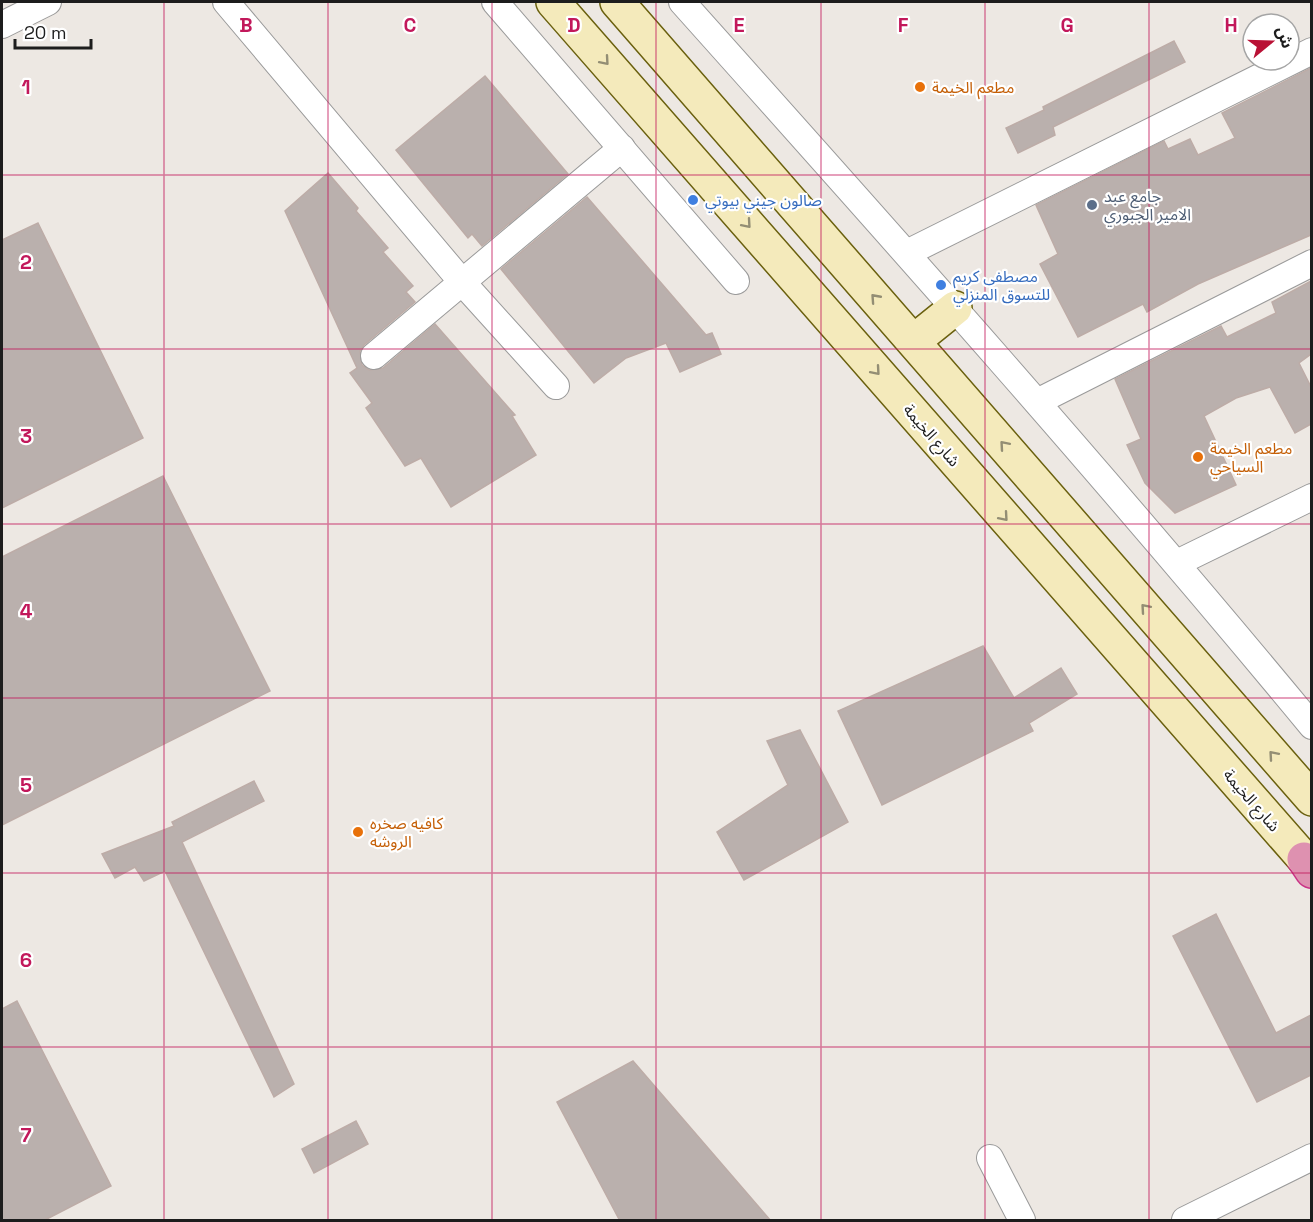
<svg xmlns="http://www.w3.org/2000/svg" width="1313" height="1222" font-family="'Space Grotesk','Noto Sans Arabic',sans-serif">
  <rect width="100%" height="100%" fill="#ede8e3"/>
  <!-- building -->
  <g fill="#bab0ad" stroke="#bdaca7" stroke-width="1.5">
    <path d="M1174 41 1185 62 1053 127 1055 135 1018 153 1006 128 1044 110 1043 107Z"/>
    <path d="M1311 68V235L1198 284 1147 312 1143 304 1078 337 1040 264 1058 254 1036 205 1164 141 1168 149 1190 139 1198 155 1235 138 1222 113Z"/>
    <path d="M485 76 568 174 482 246 472 234 468 238 396 150Z"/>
    <path d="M328 173 358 208 356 211 388 248 383 252 413 286 406 292 415 302 364 345 360 351 362 365 369 370 383 368 435 324 515 415 512 416 536 455 451 507 421 458 405 466 366 408 372 403 350 373 357 368 285 211Z"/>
    <path d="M587 197 706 335 712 333 721 354 680 372 666 343 626 358 594 383 501 269Z"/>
    <path d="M38 223 143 438 2 508V240Z"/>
    <path d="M1311 281V354L1299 363 1311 387V424L1295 433 1270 387 1236 398 1204 416 1236 485 1175 513 1145 483 1127 445 1141 439 1115 379 1221 326 1227 337 1276 313 1272 302Z"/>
    <path d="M163 476 270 691 2 825V557Z"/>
    <path d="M983 646 1014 698 1061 668 1077 694 1029 723 1033 731 882 805 838 711Z"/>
    <path d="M800 730 848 822 744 880 717 832 788 785 767 741Z"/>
    <path d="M254 781 264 801 182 842 294 1084 274 1097 165 871 144 881 135 867 115 878 102 854 174 826 172 822Z"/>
    <path d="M1216 914 1276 1033 1311 1015V1075L1257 1102 1173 936Z"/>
    <path d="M17 1001 111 1186 43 1221H2V1009Z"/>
    <path d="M633 1061 771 1221H620L557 1102Z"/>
    <path d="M356 1121 368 1144 314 1173 302 1149Z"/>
  </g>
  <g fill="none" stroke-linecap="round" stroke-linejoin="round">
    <defs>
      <g id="street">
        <path d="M226 2 462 282 556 386"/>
        <path d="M495 2 736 281"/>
        <path d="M682 2C895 240 1108 479 1312 726"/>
        <path d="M2 25 48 2"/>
        <path d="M907 253 1312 51"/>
        <path d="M374 356 622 148"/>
        <path d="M1037 402 1312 263"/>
        <path d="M1177 563 1312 497"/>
        <path d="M990 1158 1022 1220"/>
        <path d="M1185 1220 1312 1157"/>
      </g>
      <g id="secondary">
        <path d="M553 2 1312 868"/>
        <path d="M617 2 1312 799"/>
        <path d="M914 341 955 308"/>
      </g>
      <path id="highway" d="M1304 859 1312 871"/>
    </defs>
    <!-- street casing -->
    <use href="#street" stroke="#9a9a9a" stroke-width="28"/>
    <!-- secondary casing -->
    <use href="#secondary" stroke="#6a600e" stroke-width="36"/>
    <!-- highway casing -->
    <use href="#highway" stroke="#c93386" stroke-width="36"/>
    <!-- street -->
    <use href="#street" stroke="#fff" stroke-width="26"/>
    <!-- secondary -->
    <use href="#secondary" stroke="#f4eabb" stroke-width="33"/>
    <!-- highway -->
    <use href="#highway" stroke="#de91b0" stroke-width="33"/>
  </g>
  <!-- one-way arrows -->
  <defs><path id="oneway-chevron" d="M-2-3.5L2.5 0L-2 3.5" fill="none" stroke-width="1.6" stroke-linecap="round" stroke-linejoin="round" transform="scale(1.5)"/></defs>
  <g stroke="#938e74">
    <use href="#oneway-chevron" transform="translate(605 61) rotate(49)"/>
    <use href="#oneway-chevron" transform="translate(747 224) rotate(49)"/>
    <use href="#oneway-chevron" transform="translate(875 298) rotate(-132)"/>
    <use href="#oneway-chevron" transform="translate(876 371) rotate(49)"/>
    <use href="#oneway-chevron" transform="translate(1004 445) rotate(-131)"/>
    <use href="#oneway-chevron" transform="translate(1004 517) rotate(49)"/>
    <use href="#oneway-chevron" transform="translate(1145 608) rotate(-131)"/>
    <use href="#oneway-chevron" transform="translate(1273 755) rotate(-131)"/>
  </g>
  <!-- grid -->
  <path fill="none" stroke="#c2185b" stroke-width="1.5" stroke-opacity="0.55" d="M164 2V1220M328 2V1220M492 2V1220M656 2V1220M821 2V1220M985 2V1220M1149 2V1220M2 175H1312M2 349H1312M2 524H1312M2 698H1312M2 873H1312M2 1047H1312"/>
  <!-- markers -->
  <g fill="#e8710a" stroke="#fff" stroke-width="2">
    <circle cx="920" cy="87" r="6"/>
    <circle cx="1198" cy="457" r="6"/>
    <circle cx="358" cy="832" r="6"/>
  </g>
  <g fill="#3f7fe0" stroke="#fff" stroke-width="2">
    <circle cx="693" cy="200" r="6"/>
    <circle cx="941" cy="285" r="6"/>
  </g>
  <circle fill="#5c6f8a" stroke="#fff" stroke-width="2" cx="1092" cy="205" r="6"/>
  <g text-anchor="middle" stroke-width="4.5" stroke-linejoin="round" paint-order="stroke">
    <!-- food labels -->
    <g font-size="16" fill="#c56008" stroke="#fff" text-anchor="start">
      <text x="932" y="93">مطعم الخيمة</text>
      <text x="1210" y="454">مطعم الخيمة<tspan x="1210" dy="18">السياحي</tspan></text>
      <text x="370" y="829">كافيه صخره<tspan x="370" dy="18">الروشه</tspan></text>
    </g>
    <!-- service labels -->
    <g font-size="16" fill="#4e5e75" stroke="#fff" text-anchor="start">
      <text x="1104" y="202">جامع عبد<tspan x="1104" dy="18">الامير الجبوري</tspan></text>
    </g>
    <!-- shop labels -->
    <g font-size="16" fill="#366cbe" stroke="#fff" text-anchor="start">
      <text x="705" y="206">صالون جيني بيوتي</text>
      <text x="953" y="282">مصطفى كريم<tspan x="953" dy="18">للتسوق المنزلي</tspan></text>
    </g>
    <!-- street labels -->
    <g font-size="16" fill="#1d1d1d" stroke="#fff">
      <text transform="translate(932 435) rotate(49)" y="6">شارع الخيمة</text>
      <text transform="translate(1252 800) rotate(49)" y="6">شارع الخيمة</text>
    </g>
  </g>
  <g font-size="20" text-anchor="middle" font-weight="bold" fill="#c2185b" stroke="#fff" stroke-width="4.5" stroke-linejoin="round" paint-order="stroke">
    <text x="246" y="32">B</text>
    <text x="410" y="32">C</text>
    <text x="574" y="32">D</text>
    <text x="739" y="32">E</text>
    <text x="903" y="32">F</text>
    <text x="1067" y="32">G</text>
    <text x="1231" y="32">H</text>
    <text x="26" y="94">1</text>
    <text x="26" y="269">2</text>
    <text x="26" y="443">3</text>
    <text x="26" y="618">4</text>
    <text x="26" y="792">5</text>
    <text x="26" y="967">6</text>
    <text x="26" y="1142">7</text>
  </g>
  <!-- border -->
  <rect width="1313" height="1222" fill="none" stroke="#1d1d1d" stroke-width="6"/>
  <!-- north arrow -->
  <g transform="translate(1271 42) rotate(71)"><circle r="28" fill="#ffffff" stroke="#a5a5a5" stroke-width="1.5"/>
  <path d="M0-4.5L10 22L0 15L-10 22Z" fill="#b91135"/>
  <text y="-9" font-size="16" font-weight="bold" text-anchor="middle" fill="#1d1d1d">ش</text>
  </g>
  <!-- scale -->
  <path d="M15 39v9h76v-9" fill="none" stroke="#1d1d1d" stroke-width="3"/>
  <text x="24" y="39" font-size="18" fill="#1d1d1d" stroke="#ffffff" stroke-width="4.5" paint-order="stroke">20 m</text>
</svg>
